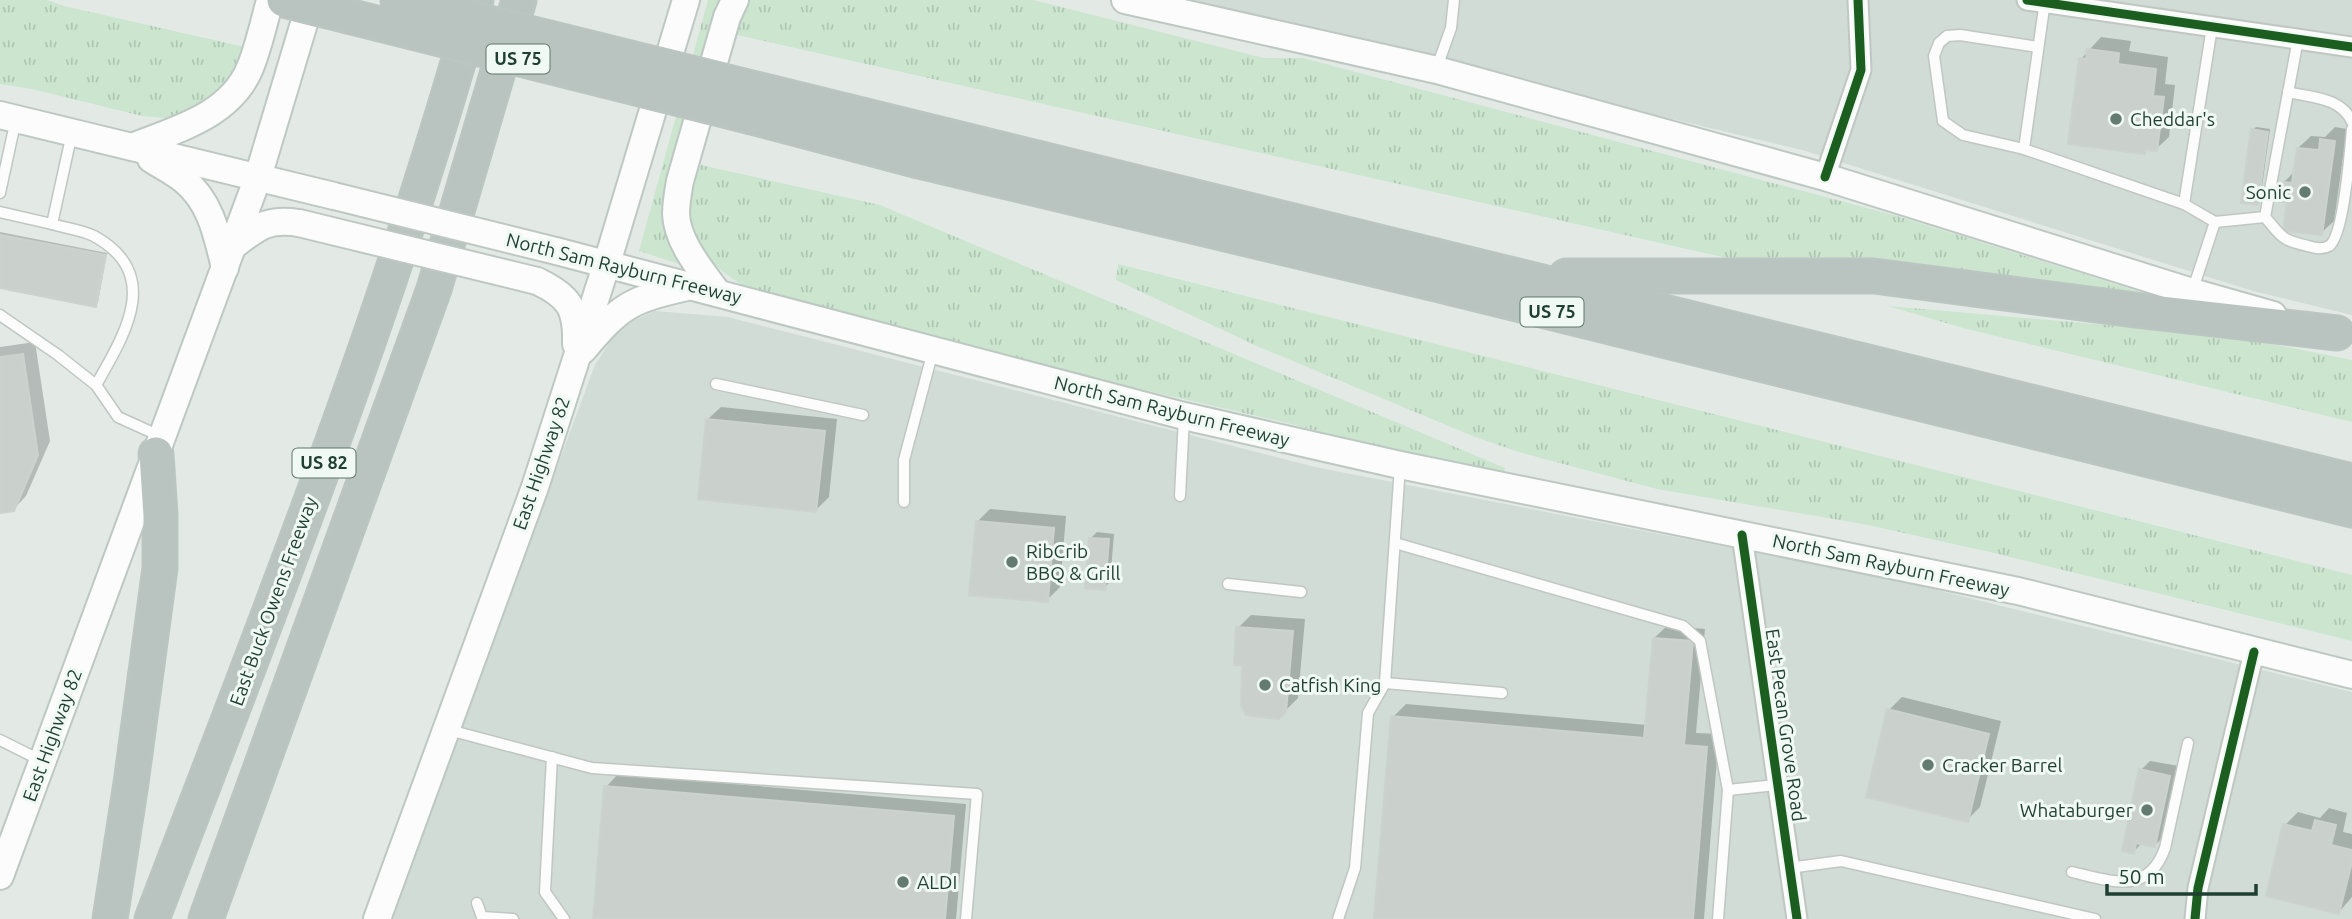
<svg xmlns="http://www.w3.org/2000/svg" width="2352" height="919" font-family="Ubuntu,sans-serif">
  <defs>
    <pattern id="grass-tufts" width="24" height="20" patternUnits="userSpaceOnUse" patternTransform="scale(1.75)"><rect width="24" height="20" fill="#cbe5cf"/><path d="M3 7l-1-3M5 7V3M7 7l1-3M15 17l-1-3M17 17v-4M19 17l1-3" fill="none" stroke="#aec6b2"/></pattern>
  </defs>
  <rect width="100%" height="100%" fill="#e3eae6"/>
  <!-- built -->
  <g fill="#d0dcd5">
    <path d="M1176 0H2352V315L2253 291 1802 150Z"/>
    <path d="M655 311 728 317 1315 467 1896 580 2352 692V919H389L595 365 620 326Z"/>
  </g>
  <!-- grass -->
  <g fill="url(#grass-tufts)">
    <path d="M0 0H47L64 6 249 48 234 85 176 119 142 116 32 89 0 84Z"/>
    <path d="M708 0H730L681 164 688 267 639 251Z"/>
    <path d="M749 0H1033L1264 58H1303L1897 216 2189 307 1749 263 733 34Z"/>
    <path d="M701 165 880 205 1505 468 1504 474 1421 458 1287 423 1080 375 748 288C696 260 677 222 701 165Z"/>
    <path d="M1118 264 2352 575V641L1994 553 1863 524 1657 489 1522 453 1475 437 1259 347 1116 280Z"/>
    <path d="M1888 306 2200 333 2262 342 2352 360V422L1963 328Z"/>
  </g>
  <!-- shadow -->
  <g fill="#0003">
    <path d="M2101 37 2131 41 2129 51 2168 57 2165 84 2175 85 2169 137 2156 149 2148 148 2144 152 2081 59Z"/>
    <path d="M2256 127 2270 129 2260 201 2257 203 2253 130Z"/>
    <path d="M2335 127 2347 129 2334 221 2321 233 2289 200 2284 182 2295 171 2298 148 2311 136 2325 137Z"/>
    <path d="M0 232 107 253 98 302 95 305 0 286Z"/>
    <path d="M35 342 50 441 26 496 13 510 0 511V347Z"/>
    <path d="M721 407 837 419 829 497 816 510 708 419Z"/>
    <path d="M990 509 1066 516 1060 587 1047 600 977 522Z"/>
    <path d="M1097 532 1114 534 1110 582 1104 588 1091 538Z"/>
    <path d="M1251 615 1305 619 1298 698 1279 717 1243 664 1238 628Z"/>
    <path d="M1667 626 1705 629 1696 733 1719 734 1704 919H1376L1393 717 1406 704 1647 725 1654 638Z"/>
    <path d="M1902 697 2001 721 1980 807 1967 820 1889 710Z"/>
    <path d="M2150 761 2179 766 2164 836 2155 845 2142 843 2133 852 2141 770Z"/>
    <path d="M618 774 966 804 956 919H594L606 787Z"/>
    <path d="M2329 808 2347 813 2343 832 2352 834V897L2339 912 2285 825 2298 812 2320 818Z"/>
  </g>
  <!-- building -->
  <g fill="#cad1cd" stroke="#ccd3cf" stroke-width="2">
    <path d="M2087 49 2119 53 2118 64 2156 69 2153 96 2164 97 2157 151 2145 150V154L2068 144 2079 58 2086 59Z"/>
    <path d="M2251 129 2268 132 2258 205 2241 203Z"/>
    <path d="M2320 139 2335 141 2322 235 2283 231 2287 202H2280L2283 182 2292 183 2297 148 2319 150Z"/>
    <path d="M0 235 106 255 96 307 0 288Z"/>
    <path d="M23 354 38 455 14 511 0 513V357Z"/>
    <path d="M706 419 825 431 816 512 698 499Z"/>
    <path d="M976 521 1054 528 1048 602 969 595Z"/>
    <path d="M1089 538 1109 539 1105 590 1085 588Z"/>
    <path d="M1236 627 1293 631 1286 712 1279 719 1246 715 1241 705 1242 665H1234Z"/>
    <path d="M1653 638 1693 641 1684 745 1707 747 1693 919H1374L1391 716 1644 738Z"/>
    <path d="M1887 709 1989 734 1968 822 1866 797Z"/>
    <path d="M2139 769 2170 776 2155 847 2136 843 2134 854 2122 851Z"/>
    <path d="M604 786 954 816 945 919H593Z"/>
    <path d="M2315 820 2336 825 2331 845 2352 850V862L2339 914 2266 896 2283 824 2312 831Z"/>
  </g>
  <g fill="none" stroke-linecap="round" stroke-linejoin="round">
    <defs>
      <g id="service">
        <path d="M2045 1 2024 149 2184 204 2215 222 2193 289"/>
        <path d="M1437 67 1451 28 1454 0"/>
        <path d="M2288 92C2312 98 2341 97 2352 122"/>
        <path d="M2024 149 1963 135 1943 121 1934 56 1939 43 1947 36 1960 35 2038 47"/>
        <path d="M0 193 16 119"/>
        <path d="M2184 204 2212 27"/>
        <path d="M0 212 52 224 72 133"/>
        <path d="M2265 217C2282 237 2281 240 2308 246 2315 248 2322 250 2329 246 2344 236 2350 150 2352 129"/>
        <path d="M2215 222 2265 217 2298 39"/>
        <path d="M52 224C65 228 82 230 94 236 163 274 125 334 96 385"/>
        <path d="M0 315 58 355 96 385 118 417 162 437"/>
        <path d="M716 384 863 415"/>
        <path d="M1180 496 1184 417"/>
        <path d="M904 502V460L933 351"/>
        <path d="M1395 543 1683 626 1700 641 1728 790 1718 919"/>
        <path d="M1228 584 1301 592"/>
        <path d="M1385 683 1502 693"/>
        <path d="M449 730 592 768 977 794 966 919"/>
        <path d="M0 740 42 761"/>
        <path d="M552 757 545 892 564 919"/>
        <path d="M1728 790 1776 785"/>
        <path d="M1789 868 1841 861 2095 919"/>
        <path d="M2072 872C2111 881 2148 896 2165 848L2188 743"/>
        <path d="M477 903 482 917 513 919"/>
        <path d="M1338 919 1355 868 1368 713 1385 683 1400 466"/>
      </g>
      <g id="minor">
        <path d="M2027 0 2352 47"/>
        <path d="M1825 177 1861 70 1858 0"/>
        <path d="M1742 535 1797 919"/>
        <path d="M2195 919 2198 888 2254 652"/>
      </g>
      <g id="secondary">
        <path d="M1125 0 1437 70 1825 177 2192 292 2273 315"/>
        <path d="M0 115 334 196"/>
        <path d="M132 147C177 129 230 116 250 68 259 46 264 22 270 0"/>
        <path d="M151 159C162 166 174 172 184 180 211 202 217 235 225 268"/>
        <path d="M233 246C258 227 267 218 299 223"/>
        <path d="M556 251 1184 416 1400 465 2018 591 2352 675"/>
        <path d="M537 281C569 296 577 308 576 344"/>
        <path d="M717 292C701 270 677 242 676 214 676 203 678 192 680 181L727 17 735 0"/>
        <path d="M583 350C621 305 630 300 687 287"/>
        <path d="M0 876 258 177 311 0"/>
        <path d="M377 919 535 487 607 263 686 0"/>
      </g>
      <g id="motorway">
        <path d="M760 90 2352 481"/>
        <path d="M752 117 919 161 1440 285 2352 510"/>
        <path d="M1566 276H1874L2135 310 2337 333"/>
        <path d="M110 919 131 783 160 568V515L156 454"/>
        <path d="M152 919C268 616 389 313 476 0"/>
        <path d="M206 919 434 289 519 0"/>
      </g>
    </defs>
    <!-- service casing -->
    <use href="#service" stroke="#c0c7c3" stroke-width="13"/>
    <!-- minor casing -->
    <use href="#minor" stroke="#c0c7c3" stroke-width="23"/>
    <!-- secondary casing -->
    <use href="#secondary" stroke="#bec8c3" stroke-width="30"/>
    <!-- motorway casing -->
    <use href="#motorway" stroke="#bbc6c2" stroke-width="37"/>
    <!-- service -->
    <use href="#service" stroke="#fbfcfb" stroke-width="10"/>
    <!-- minor -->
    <use href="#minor" stroke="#fbfcfb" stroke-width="19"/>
    <!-- secondary -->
    <use href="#secondary" stroke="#fbfcfb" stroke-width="26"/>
    <!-- motorway -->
    <use href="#motorway" stroke="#b9c3bf" stroke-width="33"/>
    <defs>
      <g id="secondary-bridge">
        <path d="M334 196 556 251"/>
        <path d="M299 223 537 281"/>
      </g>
      <g id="motorway-bridge">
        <path d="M284 0 752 117"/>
        <path d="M396 0 760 90"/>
      </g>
    </defs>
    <!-- secondary-bridge casing -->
    <use href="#secondary-bridge" stroke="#bec8c3" stroke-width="30" stroke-linecap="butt"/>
    <!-- motorway-bridge casing -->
    <use href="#motorway-bridge" stroke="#bbc6c2" stroke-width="37" stroke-linecap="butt"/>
    <!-- secondary-bridge -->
    <use href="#secondary-bridge" stroke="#fbfcfb" stroke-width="26"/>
    <!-- motorway-bridge -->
    <use href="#motorway-bridge" stroke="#b9c3bf" stroke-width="33"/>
    <defs>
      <g id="cycleway">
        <path d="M2027 0 2352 47"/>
        <path d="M1825 177 1861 70 1858 0"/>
        <path d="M1742 535 1797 919"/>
        <path d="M2195 919 2198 888 2254 652"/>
      </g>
    </defs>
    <!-- cycleway casing -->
    <use href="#cycleway" stroke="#f1f9f4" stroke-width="13"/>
    <!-- cycleway -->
    <use href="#cycleway" stroke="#1b5e20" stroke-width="9"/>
  </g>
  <!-- markers -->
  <g fill="#647b71" stroke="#f1f9f4" stroke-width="2.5">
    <circle cx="2116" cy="119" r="7"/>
    <circle cx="2305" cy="192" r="7"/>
    <circle cx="1012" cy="562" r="7"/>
    <circle cx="1265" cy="685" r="7"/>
    <circle cx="1928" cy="765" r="7"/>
    <circle cx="2147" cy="810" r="7"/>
    <circle cx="903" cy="882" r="7"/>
  </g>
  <g text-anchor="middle" stroke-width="6" stroke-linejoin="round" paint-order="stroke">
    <!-- shield labels -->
    <g fill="#f1f9f4" stroke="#5e776c" stroke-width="2">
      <rect x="486.5" y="44.5" width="63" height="29" rx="5"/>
      <rect x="1520.5" y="297.5" width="63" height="29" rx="5"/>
      <rect x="292.5" y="448.5" width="63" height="29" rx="5"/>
    </g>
    <g font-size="18" font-weight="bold" fill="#1f3f32">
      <text x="518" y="65">US 75</text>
      <text x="1552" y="318">US 75</text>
      <text x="324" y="469">US 82</text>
    </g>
    <!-- poi labels -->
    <g font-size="19" fill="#1f3f32" stroke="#f1f9f4" text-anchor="start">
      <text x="2130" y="126">Cheddar's</text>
      <text x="2291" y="199" text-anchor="end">Sonic</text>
      <text x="1026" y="558">RibCrib<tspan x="1026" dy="22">BBQ &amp; Grill</tspan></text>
      <text x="1279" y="692">Catfish King</text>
      <text x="1942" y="772">Cracker Barrel</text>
      <text x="2133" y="817" text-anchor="end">Whataburger</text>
      <text x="917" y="889">ALDI</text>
    </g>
    <!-- street labels -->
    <g font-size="19" fill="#1f3f32" stroke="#f1f9f4">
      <text transform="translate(624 268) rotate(14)" y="7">North Sam Rayburn Freeway</text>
      <text transform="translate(1172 411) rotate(14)" y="7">North Sam Rayburn Freeway</text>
      <text transform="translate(541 463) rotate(-71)" y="7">East Highway 82</text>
      <text transform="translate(1891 565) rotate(12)" y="7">North Sam Rayburn Freeway</text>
      <text transform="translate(273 601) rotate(-70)" y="7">East Buck Owens Freeway</text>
      <text transform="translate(1786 725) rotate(82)" y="7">East Pecan Grove Road</text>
      <text transform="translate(52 735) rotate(-70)" y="7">East Highway 82</text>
    </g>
  </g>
  <!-- scale -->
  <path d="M2107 884v10h149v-10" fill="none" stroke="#1f3f32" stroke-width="3.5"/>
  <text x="2118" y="884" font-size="21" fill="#1f3f32" stroke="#f1f9f4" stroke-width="5" paint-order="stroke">50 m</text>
</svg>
